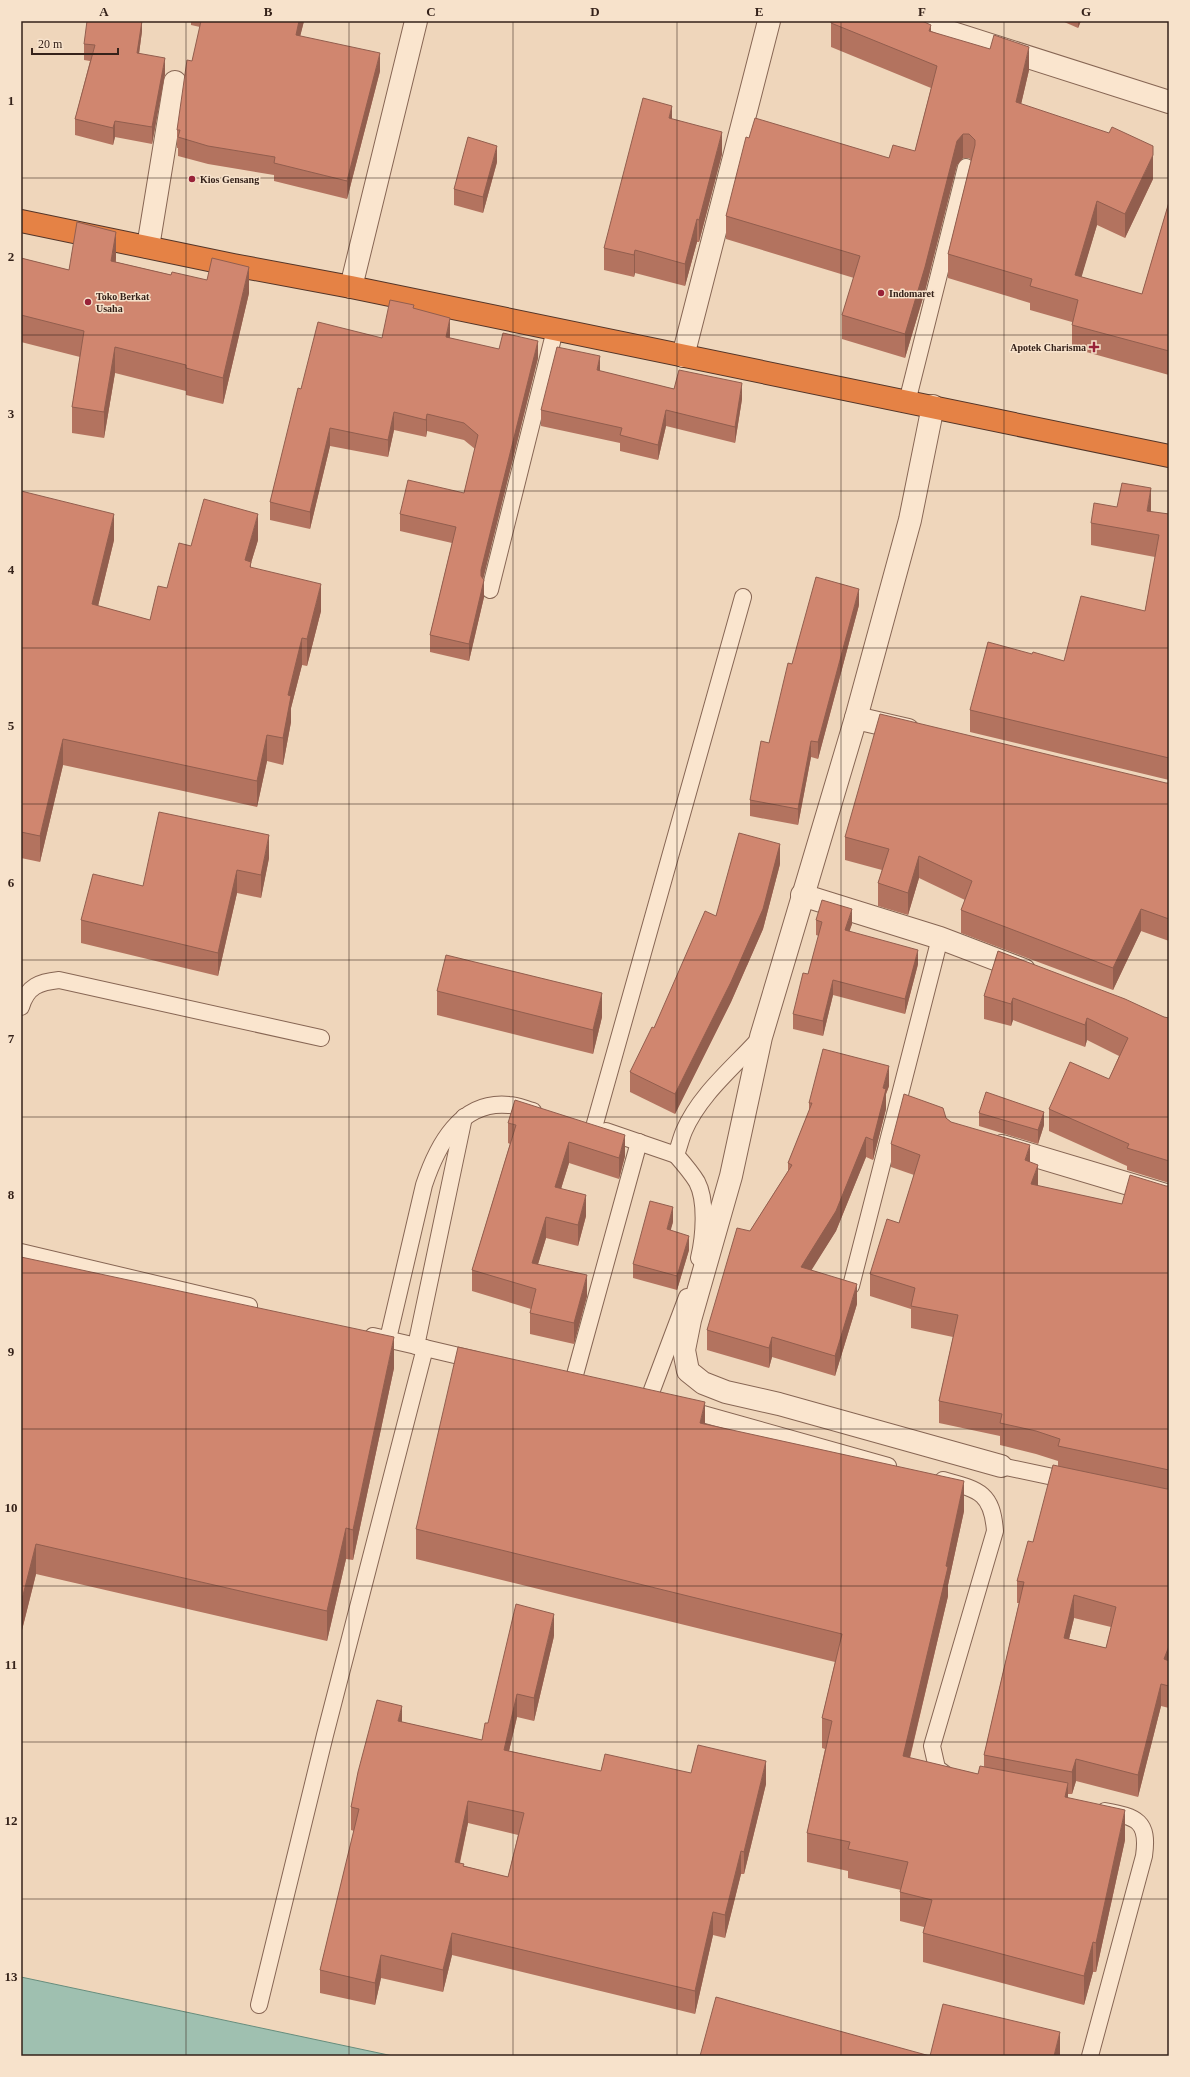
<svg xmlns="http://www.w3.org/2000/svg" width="1190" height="2077" font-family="'Times New Roman',serif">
  <rect width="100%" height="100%" fill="#efd6bb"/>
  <!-- water -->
  <path fill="#9fc0b0" stroke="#678d7d" d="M21 1977 393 2056H21Z"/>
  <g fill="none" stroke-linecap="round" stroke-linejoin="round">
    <defs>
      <g id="lane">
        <path d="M907 402 966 167"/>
        <path d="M490 590 555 330"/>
        <path d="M21 1007C27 986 40 982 59 980L321 1038"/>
        <path d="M594 1127 743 597"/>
        <path d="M606 1131 676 1155"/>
        <path d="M21 1252 249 1306"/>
        <path d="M699 1258C704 1237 707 1201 697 1182 691 1172 683 1163 676 1155 679 1147 681 1138 684 1131 700 1094 734 1067 760 1038"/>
        <path d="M851 1286 940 938"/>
        <path d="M388 1339 424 1185C437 1146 460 1100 509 1105 517 1105 525 1109 533 1111"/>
        <path d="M416 1346 464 1117"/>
        <path d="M425 1348 476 1360"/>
        <path d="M573 1382 639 1142"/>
        <path d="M661 1402 649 1398 687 1297"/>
        <path d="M685 1409 888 1466"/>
        <path d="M1001 1466 1072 1481"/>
        <path d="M943 1480C979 1490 992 1492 995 1531L932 1746 937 1768 950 1778"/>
        <path d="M259 2005 325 1735 425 1348 373 1336"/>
        <path d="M1090 2056 1144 1856C1149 1821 1137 1817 1105 1811"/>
      </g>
      <g id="street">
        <path d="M915 21 1169 102"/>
        <path d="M148 247 175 82"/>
        <path d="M351 287 416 21"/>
        <path d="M683 356 769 21"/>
        <path d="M933 406 910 520 856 718 761 1037 731 1176 690 1320 684 1350 688 1371 703 1383 726 1392 779 1404 1001 1466"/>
        <path d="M856 718 908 730"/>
        <path d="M802 895 940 938 1024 970"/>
        <path d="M1002 1146 1169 1196"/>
      </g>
      <path id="highway" d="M21 221 233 265 351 287 1169 456"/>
    </defs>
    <!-- lane casing -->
    <use href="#lane" stroke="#876654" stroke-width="18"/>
    <!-- street casing -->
    <use href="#street" stroke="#876654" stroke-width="24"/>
    <!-- highway casing -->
    <use href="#highway" stroke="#543629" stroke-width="24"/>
    <!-- lane -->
    <use href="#lane" stroke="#fae5ce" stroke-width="16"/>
    <!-- street -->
    <use href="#street" stroke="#fae5ce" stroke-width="22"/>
    <!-- highway -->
    <use href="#highway" stroke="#e58245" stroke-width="22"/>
  </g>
  <!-- wall -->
  <g fill="#b3735f" fill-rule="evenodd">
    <path d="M142 21V31L139 53 165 74 152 144 115 137 113 145 75 135V119L90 61 84 60V44Z"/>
    <path d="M191 21H304L300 36 380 71 347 199 274 181V175L208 164 178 156V148H177V130L200 27 191 25Z"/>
    <path d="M1062 21H1081L1078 28Z"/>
    <path d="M831 23 931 31 1029 70 1021 104 1153 179 1125 238 1097 225 1081 277 1142 294 1169 202V375L1072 348V322L1030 310V303L948 278V254L971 161 969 158H963L957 165 925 291 905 358 842 339V315L854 278 726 239V216L749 138 889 158 915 151 931 88 831 47Z"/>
    <path d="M672 119 722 154 699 242H697L685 286 635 273 634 277 604 270V248Z"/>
    <path d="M497 162 483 213 454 205V189Z"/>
    <path d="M21 258 69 270 116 258V262L249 293 223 404 186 395V391L115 373 104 438 72 433V407L80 357 21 342Z"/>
    <path d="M414 309 450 335V338L538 358 483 578 484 597 469 661 430 652V635L452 543 400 531V514L464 493 475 449 464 440 427 431 426 437 394 430 388 457 330 446 310 529 270 520V502L301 389 382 338Z"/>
    <path d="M600 371 674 389 742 399 735 443 666 426 658 460 620 451V443L541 426V410Z"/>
    <path d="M21 491 114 540 98 606 150 620 167 588 191 546 258 540 251 563V567L321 611 307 666 302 665 291 708V722L283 765 267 761 257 807 63 765 40 862 21 858Z"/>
    <path d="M1117 507 1151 511V512L1169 514V780L970 732V710L1032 654 1064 661 1145 611 1155 557 1091 545V523Z"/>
    <path d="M859 605 818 759 811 757 798 825 750 816V800L769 743 792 664Z"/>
    <path d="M1166 783H1169V941L1141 931 1113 990 961 933V910L965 900 919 878 908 915 878 906V883L882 870 845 860V837Z"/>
    <path d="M269 858 261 898 237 893 218 976 81 943V920L143 886Z"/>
    <path d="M780 864 763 929 731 1002 675 1114 630 1092V1072L716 916Z"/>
    <path d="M816 920 852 924 849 931 918 964 905 1014 833 995 823 1036 793 1029V1014L808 974 819 936 816 935Z"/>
    <path d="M998 951 1164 1017 1169 1018V1183L1127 1170V1166L1049 1131V1109L1109 1079 1119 1056 1087 1040 1085 1047 1013 1020 1011 1026 984 1019V996Z"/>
    <path d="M437 991 602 1017 593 1054 437 1015Z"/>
    <path d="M889 1086 886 1094V1109L873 1160 866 1157 836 1231 811 1270 857 1304 835 1376 772 1357 769 1368 707 1350V1330L750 1231 788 1171V1163L809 1111V1103Z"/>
    <path d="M979 1113 1044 1125 1038 1144 979 1126Z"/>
    <path d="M946 1118 951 1122 1030 1162 1038 1186 1122 1204 1166 1186H1169V1708L1161 1706 1138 1797 1076 1781 1072 1794H1068V1798L1125 1840 1096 1972H1093L1084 2005 923 1962V1933L924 1927 900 1921V1892L901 1890 848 1878V1871L807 1862V1833L825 1749 822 1748V1718L835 1662 416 1559V1529L705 1424 964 1511 948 1585V1596L910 1758 978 1774 984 1767V1755L1019 1603H1017V1581L1033 1542 1058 1466V1461L1036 1454 1000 1445V1436L939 1423V1401L953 1337 911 1328V1309L870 1296V1274L899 1223 914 1175 891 1167V1144ZM1074 1618 1111 1627 1106 1648 1069 1639Z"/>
    <path d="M508 1123 625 1156 619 1179 569 1163 561 1189 586 1216 578 1246 546 1238 538 1264 587 1296 574 1344 530 1334V1313L531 1309 472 1291V1270L510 1144 508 1143Z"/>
    <path d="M673 1222 670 1230 689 1250 677 1290 633 1278V1264Z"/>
    <path d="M21 1257 394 1368 353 1560 346 1559 327 1641 36 1574 21 1634Z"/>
    <path d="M554 1636 534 1721 517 1717 509 1751 601 1771 691 1773 766 1784 744 1874H741L725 1938 713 1935 695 2014 452 1955 443 1992 381 1978 375 2005 320 1993V1970L354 1831 351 1830V1807L402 1722 482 1740 488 1723ZM468 1823 518 1835 508 1877 464 1866 460 1863Z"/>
  </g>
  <!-- shaded-wall -->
  <g fill="#925e4e">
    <path d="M142 21V31L137 69V53Z"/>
    <path d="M299 21H304L296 53V35Z"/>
    <path d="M1078 21H1081L1078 28Z"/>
    <path d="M931 25V49L929 31Z"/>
    <path d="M1029 47V70L1016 126V102Z"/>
    <path d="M380 53V71L347 199V181Z"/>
    <path d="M165 58V74L152 144V127Z"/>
    <path d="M672 106V129L669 118Z"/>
    <path d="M115 121V137L113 145V128Z"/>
    <path d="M722 132V154L699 242V220Z"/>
    <path d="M963 134V158L957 165 925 291 905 358V334L957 141Z"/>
    <path d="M497 146V162L483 213V197Z"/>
    <path d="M1153 155V179L1125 238V214Z"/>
    <path d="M1097 201V225L1075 299V275Z"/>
    <path d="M697 219V242L685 286V264Z"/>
    <path d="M116 232V258L111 287V261Z"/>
    <path d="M635 250V273L634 277V255Z"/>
    <path d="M249 267V293L223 404V378Z"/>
    <path d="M450 318V335L446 354V337Z"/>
    <path d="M538 341V358L481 588V570Z"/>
    <path d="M115 347V373L104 438V412Z"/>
    <path d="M600 356V372L597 370Z"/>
    <path d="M742 383V399L735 443V427Z"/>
    <path d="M666 410V426L658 460V445Z"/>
    <path d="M394 412V430L388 457V440Z"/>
    <path d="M427 414V431L426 437V420Z"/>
    <path d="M330 428V446L310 529V512Z"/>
    <path d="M1151 488V511L1147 533V511Z"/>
    <path d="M114 514V540L92 631V604Z"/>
    <path d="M258 514V540L251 563V588L245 560Z"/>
    <path d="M484 580V597L469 661V644Z"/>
    <path d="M321 584V611L307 666V639Z"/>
    <path d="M859 589V605L818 759V742Z"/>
    <path d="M302 638V665L291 708V722L283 765V738L288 695Z"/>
    <path d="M267 735V761L257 807V781Z"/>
    <path d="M63 739V765L40 862V836Z"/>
    <path d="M811 741V757L798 825V809Z"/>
    <path d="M269 835V858L261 898V875Z"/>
    <path d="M780 844V864L763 929 731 1002 675 1114V1094Z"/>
    <path d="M919 856V878L908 915V893Z"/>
    <path d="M237 870V893L218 976V953Z"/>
    <path d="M852 909V924L845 945V930Z"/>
    <path d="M1141 909V931L1113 990V968Z"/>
    <path d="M918 950V964L905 1014V999Z"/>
    <path d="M833 980V995L823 1036V1021Z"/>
    <path d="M602 993V1017L593 1054V1030Z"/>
    <path d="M1013 998V1020L1011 1026V1004Z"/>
    <path d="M1087 1018V1040L1085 1047V1025Z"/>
    <path d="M889 1066V1086L886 1094V1109L873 1160V1140L883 1088Z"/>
    <path d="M1044 1112V1125L1038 1144V1130Z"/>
    <path d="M625 1135V1156L619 1179V1158Z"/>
    <path d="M866 1137V1157L836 1231 801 1287V1267Z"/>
    <path d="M569 1142V1163L555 1208V1187Z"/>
    <path d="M1030 1145V1167L1025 1160Z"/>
    <path d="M1038 1165V1187L1031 1184Z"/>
    <path d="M586 1195V1216L578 1246V1225Z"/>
    <path d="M673 1207V1222L667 1244V1229Z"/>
    <path d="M546 1217V1238L532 1284V1263Z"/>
    <path d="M689 1236V1250L677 1290V1276Z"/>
    <path d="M587 1275V1296L574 1344V1323Z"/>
    <path d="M857 1284V1304L835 1376V1356Z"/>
    <path d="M394 1337V1368L353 1560V1530Z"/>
    <path d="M772 1337V1357L769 1368V1348Z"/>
    <path d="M705 1402V1432L700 1423Z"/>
    <path d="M964 1481V1511L948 1585V1596L903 1786V1756Z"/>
    <path d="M346 1528V1559L327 1641V1611Z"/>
    <path d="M36 1544V1574L21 1634V1603Z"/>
    <path d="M1074 1595V1618L1064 1660V1638Z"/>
    <path d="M554 1614V1636L534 1721V1698Z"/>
    <path d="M1169 1646V1669L1164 1659Z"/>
    <path d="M1161 1684V1706L1138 1797V1775Z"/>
    <path d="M517 1694V1717L504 1772V1750Z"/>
    <path d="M402 1706V1729L398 1721Z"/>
    <path d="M1076 1759V1781L1072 1794V1772Z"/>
    <path d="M766 1761V1784L744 1874V1852Z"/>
    <path d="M1068 1783V1813L1065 1797Z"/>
    <path d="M468 1801V1823L455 1884V1862Z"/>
    <path d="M1125 1810V1840L1096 1972V1943Z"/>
    <path d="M741 1851V1874L725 1938V1915Z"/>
    <path d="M713 1912V1935L695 2014V1991Z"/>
    <path d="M452 1933V1955L443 1992V1970Z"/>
    <path d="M1093 1942V1972L1084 2005V1976Z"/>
    <path d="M381 1955V1978L375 2005V1983Z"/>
    <path d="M1060 2032V2056H1054Z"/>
  </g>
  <!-- building -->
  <g fill="#d0866f" stroke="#925e4e" fill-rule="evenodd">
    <path d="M87 21H142L137 53 165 58 152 127 115 121 113 128 75 119 95 45 84 44Z"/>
    <path d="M201 21H299L296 35 380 53 347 181 274 163 275 157 208 146 178 137 180 130H177L187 60 192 61Z"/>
    <path d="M831 21H922L931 25 929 31 990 49 994 35 1029 47 1016 102 1109 133 1112 127 1153 146V155L1125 214 1097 201 1075 275 1142 294 1169 202V351L1072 325 1078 300 1030 286 1032 279 948 254 975 145V140L969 134H963L957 141 925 267 905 334 842 315 860 256 726 216 746 137 749 138 755 118 889 158 893 145 915 151 937 66 831 23Z"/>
    <path d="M643 98 672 106 669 118 722 132 699 220 697 219 685 264 635 250 634 255 604 248Z"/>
    <path d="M468 137 497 146 483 197 454 189Z"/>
    <path d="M77 222 116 232 111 261 171 275 172 272 207 280 212 258 249 267 223 378 186 368V365L115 347 104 412 72 407 84 331 21 315V258L69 270Z"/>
    <path d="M390 300 414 305 413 308 450 318 446 337 499 349 503 333 538 341 481 570V576L484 580 469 644 430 635 456 527 400 514 408 480 464 493 478 435 464 423 427 414 426 420 394 412 388 440 330 428 310 512 270 502 298 388 301 389 318 322 382 338Z"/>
    <path d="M557 347 600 356 597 370 674 389 679 370 742 383 735 427 666 410 658 445 620 435 622 428 541 410Z"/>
    <path d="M1122 483 1151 488 1147 511 1169 514V758L970 710 988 642 1032 654 1033 652 1064 661 1081 596 1145 611 1159 535 1091 523 1094 503 1117 507Z"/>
    <path d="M21 491 114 514 92 604 150 620 158 586 167 588 179 543 191 546 204 499 258 514 245 560 251 562 250 567 321 584 307 639 302 638 288 695 291 696 283 738 267 735 257 781 63 739 40 836 21 832Z"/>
    <path d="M816 577 859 589 818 742 811 741 798 809 750 800 761 741 769 743 788 663 792 664Z"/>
    <path d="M880 714 1166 783H1169V919L1141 909 1113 968 961 910 972 881 919 856 908 893 878 883 889 849 845 837Z"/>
    <path d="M159 812 269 835 261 875 237 870 218 953 81 920 93 874 143 886Z"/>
    <path d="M739 833 780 844 763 909 731 982 675 1094 630 1072 652 1027 654 1028 705 911 716 916Z"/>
    <path d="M822 900 852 909 845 930 918 950 905 999 833 980 823 1021 793 1014 803 973 808 974 822 922 816 920Z"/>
    <path d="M998 951 1125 999 1164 1017 1169 1018V1161L1127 1148 1129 1144 1049 1109 1070 1062 1109 1079 1128 1038 1087 1018 1085 1025 1013 998 1011 1004 984 996Z"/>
    <path d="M446 955 602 993 593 1030 437 991Z"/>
    <path d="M823 1049 889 1066 883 1088 886 1089 873 1140 866 1137 836 1211 801 1267 857 1284 835 1356 772 1337 769 1348 707 1330 737 1228 750 1231 792 1165 788 1163 812 1103H809Z"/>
    <path d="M986 1092 1044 1112 1038 1130 979 1113Z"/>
    <path d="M904 1094 943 1108 946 1118 951 1122 1030 1145 1025 1160 1038 1165 1031 1184 1122 1204 1130 1175 1166 1186H1169V1470L1058 1446 1060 1439 1036 1431 1000 1423 1002 1414 939 1401 958 1315 911 1306 915 1288 870 1274 887 1219 899 1223 920 1155 891 1144Z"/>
    <path d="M515 1100 625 1135 619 1158 569 1142 555 1187 586 1195 578 1225 546 1217 532 1263 587 1275 574 1323 530 1313 536 1289 472 1270 516 1125 508 1123Z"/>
    <path d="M650 1201 673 1207 667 1229 689 1236 677 1276 633 1264Z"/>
    <path d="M21 1257 394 1337 353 1530 346 1528 327 1611 36 1544 21 1603Z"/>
    <path d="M458 1347 705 1402 700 1423 964 1481 946 1566 948 1567 903 1756 978 1774 980 1766 1068 1783 1065 1797 1125 1810 1096 1943 1093 1942 1084 1976 923 1933 932 1900 900 1892 908 1862 848 1849 850 1842 807 1833 832 1721 822 1718 842 1634 416 1529Z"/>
    <path d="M1053 1465 1167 1489 1169 1488V1646L1164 1659 1169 1661V1686L1161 1684 1138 1775 1076 1759 1072 1772 984 1755 1024 1582 1017 1581 1028 1541 1033 1542ZM1074 1595 1116 1607 1106 1648 1064 1638Z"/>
    <path d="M516 1604 554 1614 534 1698 517 1694 504 1750 601 1771 605 1754 691 1773 698 1745 766 1761 744 1852 741 1851 725 1915 713 1912 695 1991 452 1933 443 1970 381 1955 375 1983 320 1970 359 1809 351 1807 358 1772 377 1700 402 1706 398 1721 482 1740 485 1723H488ZM468 1801 524 1813 508 1877 463 1866 464 1864 455 1862Z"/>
    <path d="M716 1997 930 2056H700Z"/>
    <path d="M943 2004 1060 2032 1054 2056H930Z"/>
  </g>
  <!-- grid -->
  <path fill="none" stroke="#35221a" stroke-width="1" stroke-opacity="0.55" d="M186 21V2056M349 21V2056M513 21V2056M677 21V2056M841 21V2056M1004 21V2056M21 178H1169M21 335H1169M21 491H1169M21 648H1169M21 804H1169M21 960H1169M21 1117H1169M21 1273H1169M21 1429H1169M21 1586H1169M21 1742H1169M21 1899H1169"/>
  <!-- markers -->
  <g fill="#982238" stroke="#f7e2cb" stroke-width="1.5">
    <circle cx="192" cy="179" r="4"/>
    <circle cx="881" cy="293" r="4"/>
    <circle cx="88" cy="302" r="4"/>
    <path d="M1092 341h4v4h4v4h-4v4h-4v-4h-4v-4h4z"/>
  </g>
  <g text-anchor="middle" stroke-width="3" stroke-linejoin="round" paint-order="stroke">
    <!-- poi labels -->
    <g font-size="10" font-weight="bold" fill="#35221a" stroke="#f7e2cb" text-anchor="start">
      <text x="200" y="183">Kios Gensang</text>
      <text x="889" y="297">Indomaret</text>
      <text x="96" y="300">Toko Berkat<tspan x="96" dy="12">Usaha</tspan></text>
      <text x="1086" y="351" text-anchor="end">Apotek Charisma</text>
    </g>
  </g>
  <!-- border -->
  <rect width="1190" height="2077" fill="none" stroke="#f7e2cb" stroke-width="44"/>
  <!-- scale -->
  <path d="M32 48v6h86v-6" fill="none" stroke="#35221a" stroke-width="2"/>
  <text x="38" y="48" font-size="12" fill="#35221a" stroke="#f7e2cb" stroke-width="3" paint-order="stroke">20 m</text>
  <rect x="22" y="22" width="1146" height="2033" fill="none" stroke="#35221a" stroke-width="1.5"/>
  <g font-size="13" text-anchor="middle" font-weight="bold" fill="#35221a">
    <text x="104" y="16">A</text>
    <text x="268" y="16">B</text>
    <text x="431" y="16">C</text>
    <text x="595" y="16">D</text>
    <text x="759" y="16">E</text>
    <text x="922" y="16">F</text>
    <text x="1086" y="16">G</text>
    <text x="11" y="105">1</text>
    <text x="11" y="261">2</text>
    <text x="11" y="418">3</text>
    <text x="11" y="574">4</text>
    <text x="11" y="730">5</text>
    <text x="11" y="887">6</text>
    <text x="11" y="1043">7</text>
    <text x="11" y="1199">8</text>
    <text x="11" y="1356">9</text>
    <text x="11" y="1512">10</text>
    <text x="11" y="1669">11</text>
    <text x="11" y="1825">12</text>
    <text x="11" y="1981">13</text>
  </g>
</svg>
